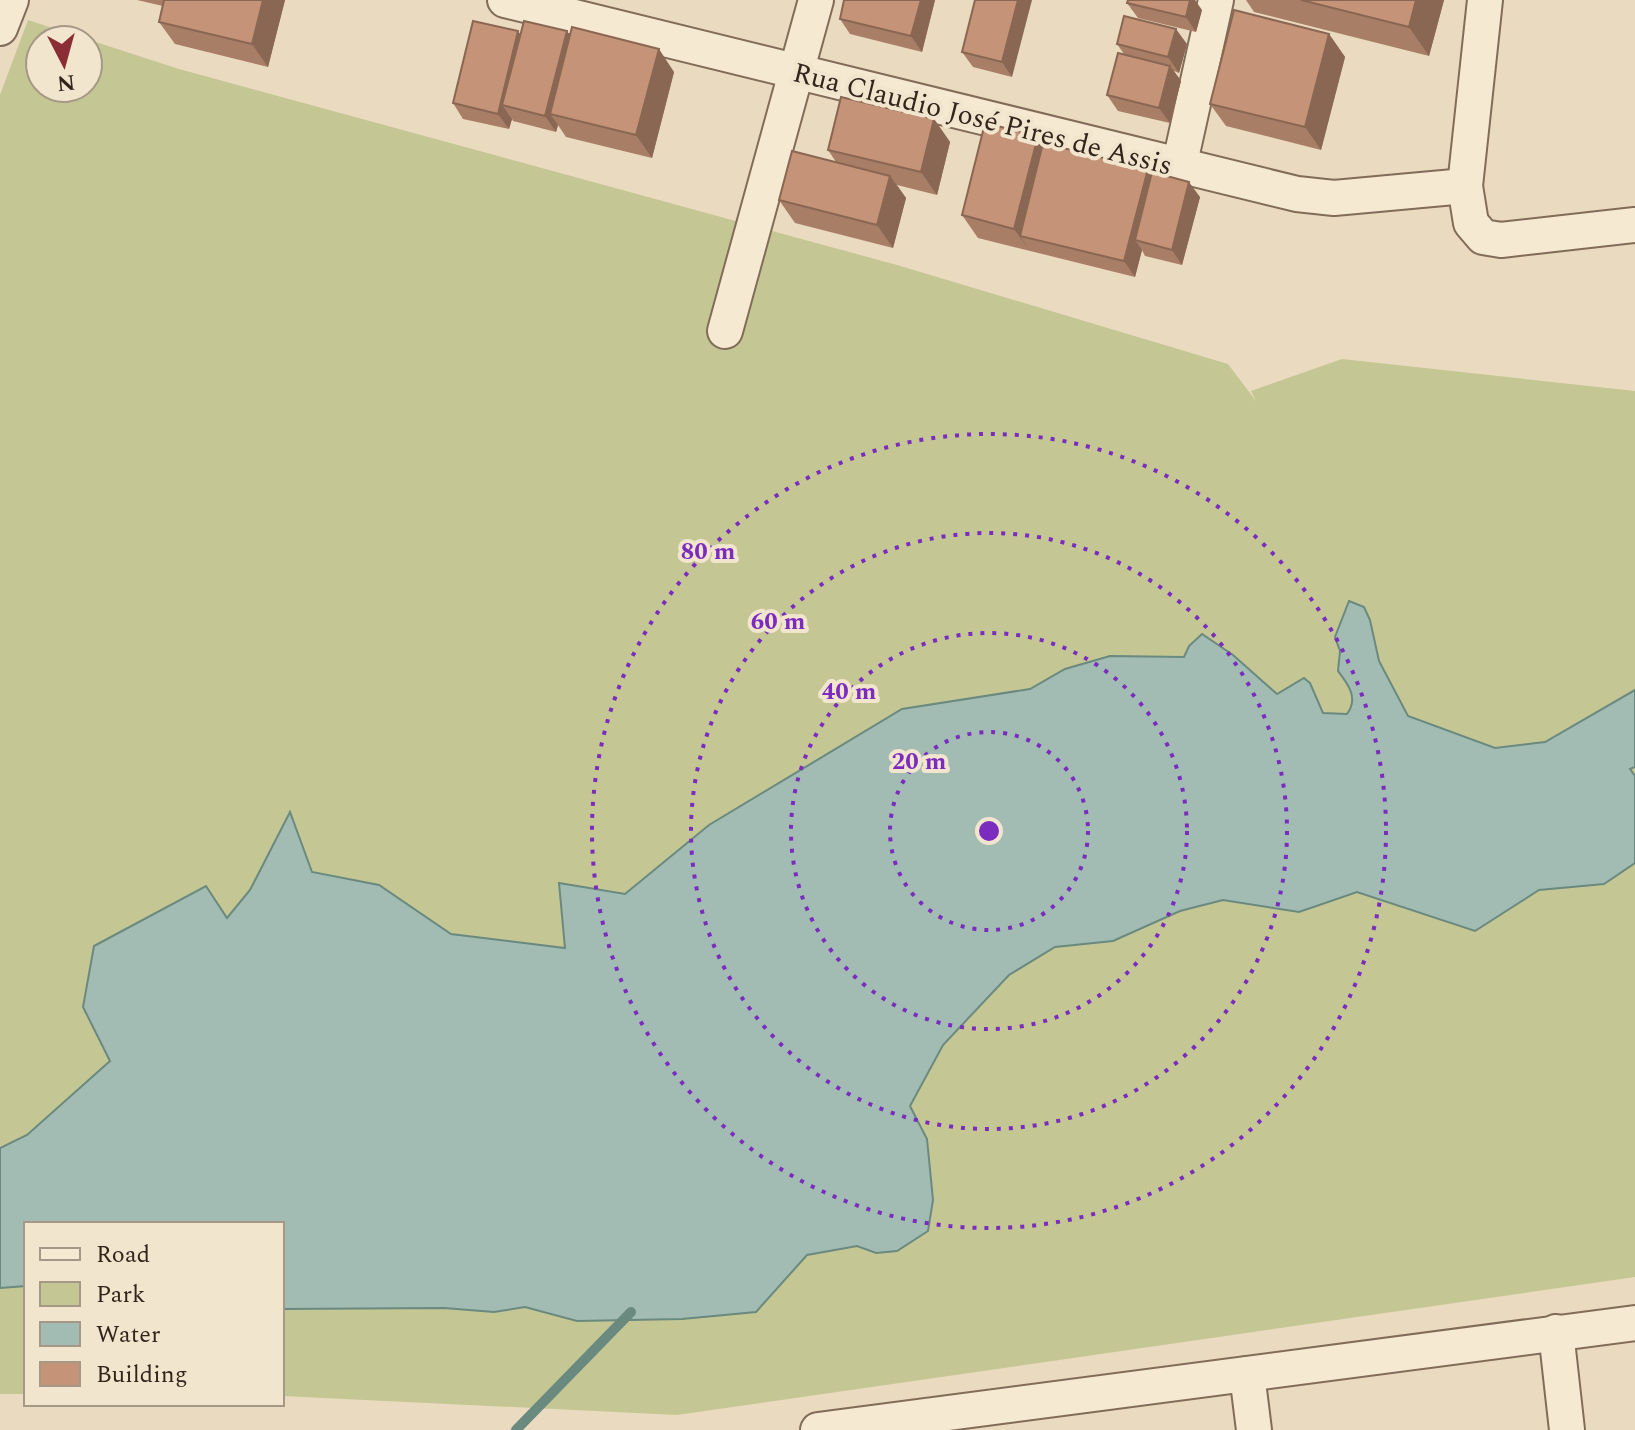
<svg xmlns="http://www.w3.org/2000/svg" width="1635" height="1430" font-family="Spectral,serif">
  <rect width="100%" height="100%" fill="#eadabf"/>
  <!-- green -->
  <path fill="#c4c794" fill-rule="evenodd" d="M28 20 179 69 897 265 1228 364 1256 401 1251 391 1342 359 1635 391V1277L677 1415 282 1396V1224H26V1394H0V95ZM40 40H88V88H40Z"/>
  <!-- water -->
  <path fill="#a2bcb3" stroke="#6a897f" stroke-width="2" d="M1349 601 1364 607 1370 620 1379 661 1408 716 1495 748 1545 742 1635 690V767L1630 769 1635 776V863L1604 884 1539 890 1475 931 1357 892 1299 912 1223 900 1180 911 1113 941 1055 947 1009 975 943 1045 910 1106 927 1139 933 1200 928 1231 897 1251 876 1253 857 1246 807 1255 756 1312 682 1319 577 1321 525 1307 494 1312 444 1308 282 1309V1224H26V1286L0 1288V1148L27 1135 110 1061 83 1007 94 946 206 886 227 918 250 890 290 812 312 872 379 885 451 934 565 948 559 883 625 894 709 825 902 709 1030 689 1065 669 1110 656 1184 657 1189 646 1202 634 1233 655 1277 694 1304 678 1310 683 1323 713 1347 714C1359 698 1348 684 1338 671L1340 651 1335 637Z"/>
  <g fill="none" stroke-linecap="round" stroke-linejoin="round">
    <!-- stream -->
    <path stroke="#6a897f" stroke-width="10" d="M516 1430 631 1312"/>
    <defs>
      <g id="minor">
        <path d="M505 0 1297 194 1334 198 1465 186"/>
        <path d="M1485 0 1465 186 1471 223 1483 237 1501 240 1635 225"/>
        <path d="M0 28 11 0"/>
        <path d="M1179 167 1216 0"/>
        <path d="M725 331 816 0"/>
        <path d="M1556 1332 1567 1430"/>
        <path d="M1247 1374 1254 1430"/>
        <path d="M818 1430 1635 1323"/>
      </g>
    </defs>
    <!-- minor casing -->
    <use href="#minor" stroke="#816c59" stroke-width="38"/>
    <!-- minor -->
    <use href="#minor" stroke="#f6e9d1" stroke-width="34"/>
  </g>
  <!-- wall -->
  <g fill="#a97e66">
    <path d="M137 0H285L268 67 175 44 159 22 163 6Z"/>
    <path d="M844 0H935L922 52 850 34 840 19Z"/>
    <path d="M975 0 1012 77 973 67 962 52Z"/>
    <path d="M1246 0H1444L1429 56 1254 12Z"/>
    <path d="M1127 3 1202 10 1196 32 1138 18Z"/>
    <path d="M1329 34 1345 57 1321 150 1226 126 1210 104Z"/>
    <path d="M521 35 570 36 674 72 652 158 566 137 558 125 556 132 513 121 512 119 509 129 463 119 453 103Z"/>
    <path d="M1117 44H1187L1179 73 1174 71 1181 81 1170 123 1118 111 1107 95 1124 54Z"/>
    <path d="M934 119 950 142 937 195 897 185 906 198 893 248 795 223 779 200 836 162 828 150Z"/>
    <path d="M1038 136 1043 143 1152 175 1200 197 1182 265 1145 256 1142 250 1135 277 978 238 962 215Z"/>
  </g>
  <!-- shaded-wall -->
  <g fill="#8a6753">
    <path d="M263 0H285L268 67 252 44Z"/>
    <path d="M921 0H935L922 52 911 36Z"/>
    <path d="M1018 0H1032L1012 77 1002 62Z"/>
    <path d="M1190 0H1195L1202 10 1196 32 1186 17Z"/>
    <path d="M1416 0H1444L1429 56 1409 27Z"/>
    <path d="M1176 29 1187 44 1179 73 1168 57Z"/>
    <path d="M518 31 529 47 502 105 512 119 509 129 498 114Z"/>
    <path d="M567 31 578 47 550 114 558 125 556 132 545 116Z"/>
    <path d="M1329 34 1345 57 1321 150 1305 127Z"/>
    <path d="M659 49 674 72 652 158 636 135Z"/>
    <path d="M1170 66 1181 81 1170 123 1159 108Z"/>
    <path d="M934 119 950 142 937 195 921 172Z"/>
    <path d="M1038 136 1054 158 1020 236 1030 251 1014 229Z"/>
    <path d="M1148 169 1158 185 1135 240 1142 250 1135 277 1124 261Z"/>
    <path d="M890 176 906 198 893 248 877 225Z"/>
    <path d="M1189 182 1200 197 1182 265 1172 250Z"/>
  </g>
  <!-- building -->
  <g fill="#c59377" stroke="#8a6753" stroke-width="2">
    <path d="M164 0H263L252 44 159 22Z"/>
    <path d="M844 0H921L911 36 840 19Z"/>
    <path d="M975 0H1018L1002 62 962 52Z"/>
    <path d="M1128 0H1190L1186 17 1127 3Z"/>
    <path d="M1301 0H1416L1409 27Z"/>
    <path d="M1234 10 1329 34 1305 127 1210 104Z"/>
    <path d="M1124 16 1176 29 1168 57 1117 44Z"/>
    <path d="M473 21 518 31 498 114 453 103Z"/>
    <path d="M524 21 567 31 545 116 502 105Z"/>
    <path d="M572 27 659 49 636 135 550 114Z"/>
    <path d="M1118 53 1170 66 1159 108 1107 95Z"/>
    <path d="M841 97 934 119 921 172 828 150Z"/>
    <path d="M985 123 1038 136 1014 229 962 215Z"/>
    <path d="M1043 143 1148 169 1124 261 1020 236Z"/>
    <path d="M792 151 890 176 877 225 779 200Z"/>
    <path d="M1152 172 1189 182 1172 250 1135 240Z"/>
  </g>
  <!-- distance rings -->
  <g fill="none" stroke="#7b2cbf" stroke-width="4" stroke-dasharray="4 8">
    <circle cx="989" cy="831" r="99"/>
    <circle cx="989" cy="831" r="198"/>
    <circle cx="989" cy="831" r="298"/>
    <circle cx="989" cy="831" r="397"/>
  </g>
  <g text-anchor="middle" stroke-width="8" stroke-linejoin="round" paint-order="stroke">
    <!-- street labels -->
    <g font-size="28" fill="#32251c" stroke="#f2e5ce">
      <text transform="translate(983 118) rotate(14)" y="10">Rua Claudio José Pires de Assis</text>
    </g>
  </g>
  <circle cx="989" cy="831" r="12" fill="#7b2cbf" stroke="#f2e5ce" stroke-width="4"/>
  <g font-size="24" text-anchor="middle" font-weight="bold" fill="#7b2cbf" stroke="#f2e5ce" stroke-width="8" stroke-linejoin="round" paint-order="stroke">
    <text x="708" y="559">80 m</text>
    <text x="778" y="629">60 m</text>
    <text x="849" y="699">40 m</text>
    <text x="919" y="769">20 m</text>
  </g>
  <!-- legend -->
  <rect x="24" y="1222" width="260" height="184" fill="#f2e5ce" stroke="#a59887" stroke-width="2"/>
  <rect x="40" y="1248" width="40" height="12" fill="#f6e9d1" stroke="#a59887" stroke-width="2"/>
  <text x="96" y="1262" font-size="24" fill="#32251c">Road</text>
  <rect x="40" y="1282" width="40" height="24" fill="#c4c794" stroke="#a59887" stroke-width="2"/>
  <text x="96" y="1302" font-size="24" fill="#32251c">Park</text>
  <rect x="40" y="1322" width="40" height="24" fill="#a2bcb3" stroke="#a59887" stroke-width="2"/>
  <text x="96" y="1342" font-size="24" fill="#32251c">Water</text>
  <rect x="40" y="1362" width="40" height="24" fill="#c59377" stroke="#a59887" stroke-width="2"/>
  <text x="96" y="1382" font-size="24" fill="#32251c">Building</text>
  <!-- north arrow -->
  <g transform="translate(64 64) rotate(174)"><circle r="38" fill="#f2e5ce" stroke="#a59887" stroke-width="2"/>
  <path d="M0-6L14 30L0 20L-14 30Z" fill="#8b2d34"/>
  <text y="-12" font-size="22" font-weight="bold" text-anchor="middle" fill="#32251c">N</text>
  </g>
</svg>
